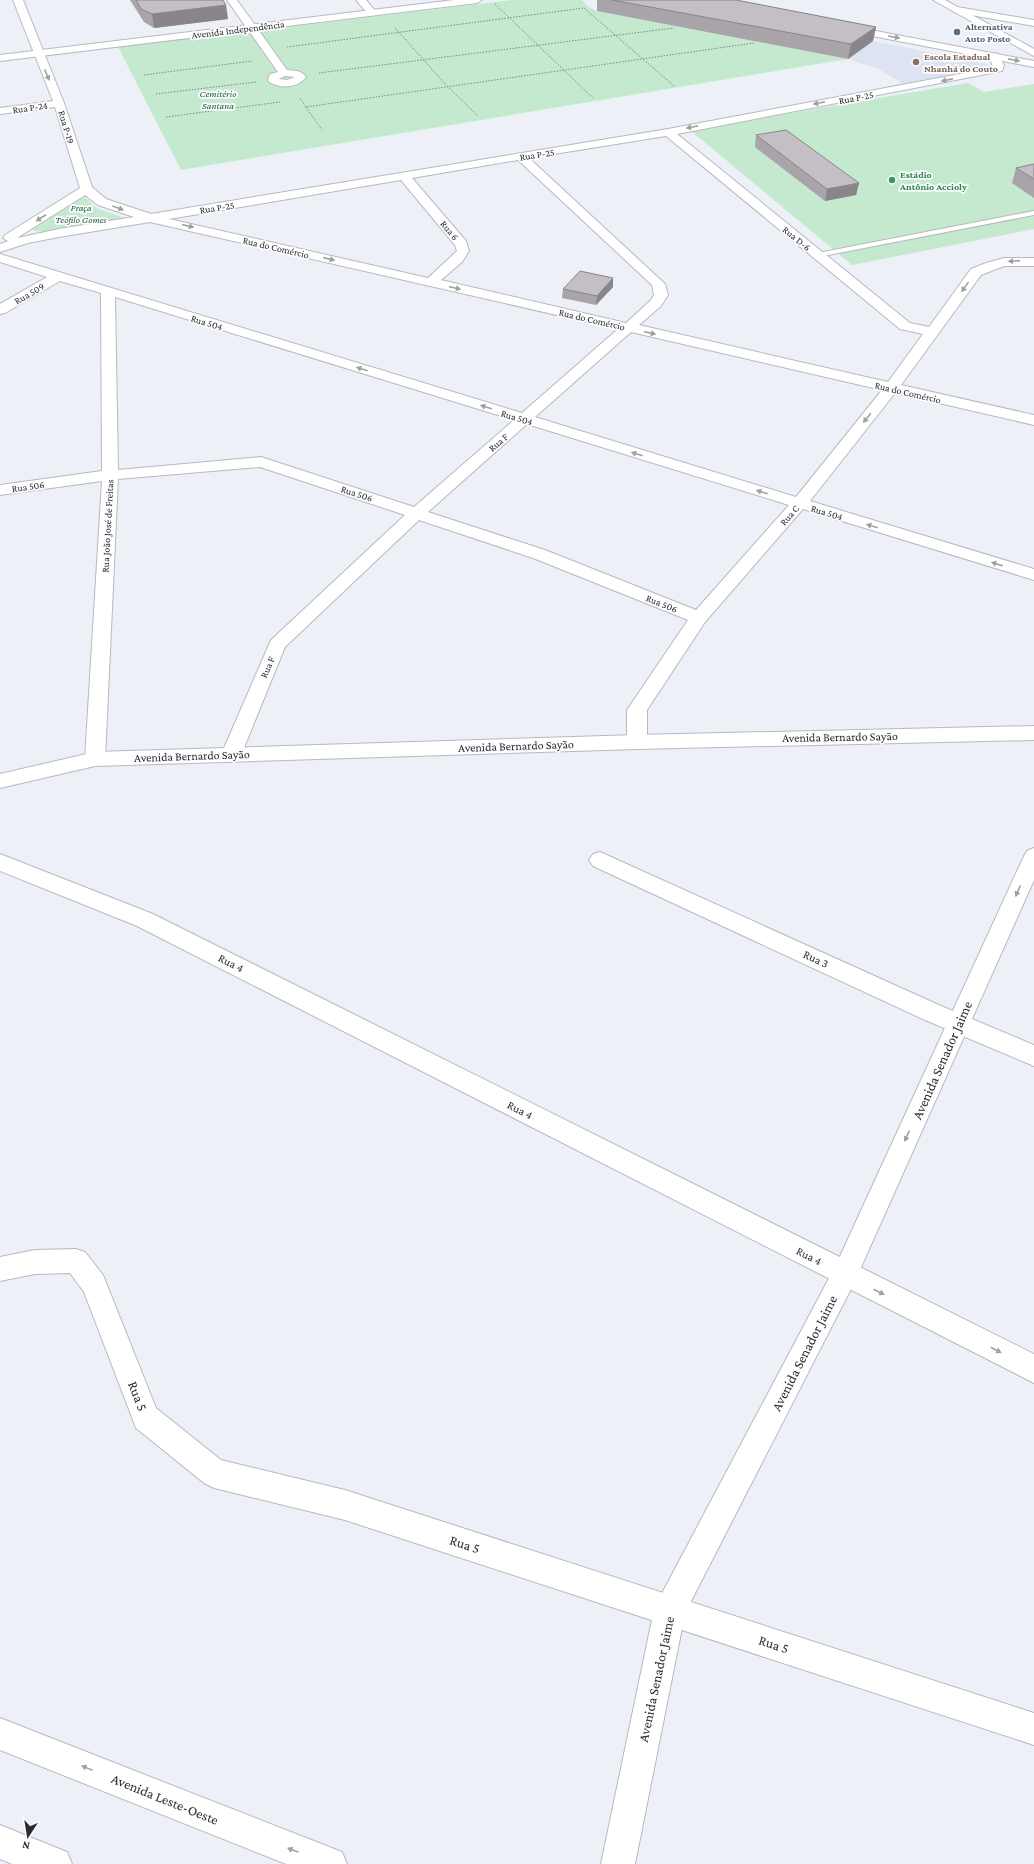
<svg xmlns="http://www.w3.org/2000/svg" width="1034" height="1864" font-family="'Crimson Pro',serif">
  <rect width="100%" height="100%" fill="#edf0f7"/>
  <!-- built -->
  <path fill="#dee3f1" d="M873 41 991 65 989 70 905 85 879 69 848 59Z"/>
  <!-- green -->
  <g fill="#c4e9cf">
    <path d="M512 0H582L588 7 597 11 848 59 181 170 118 47Z"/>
    <path d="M968 83 984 92 1034 84V229L852 265 690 130Z"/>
    <path d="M79 198H86L96 208 127 219 47 232 35 231 31 228Z"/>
  </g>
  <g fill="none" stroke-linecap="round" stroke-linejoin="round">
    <defs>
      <path id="lane" d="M1034 211V215L818 257 814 255 818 253Z"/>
      <g id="street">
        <path d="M13 0H23L64 103 92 187 106 199 151 214 668 129 981 70 993 67 989 56 994 53 998 54 1004 65 1002 71 677 134 910 323 929 327 971 269 986 263 1004 258H1034V266H1004L981 275 901 385 1034 415V425L895 393 810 501 1034 569V580L803 509 705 622 647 710V742L644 747 637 749 630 747 627 742V710L688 620 533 558 419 520 285 647 241 755 238 760 231 762 224 760 221 755 271 640 405 515 260 467 118 479 105 759 102 764 95 766 88 764 85 759 102 481 0 495V485L102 471 101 293 60 281 5 313 0 314V304L47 277 0 262V254L522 413 618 329 150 222 59 237 28 243 0 252V244L8 241 3 238 5 235 80 188 55 107 0 114V108L53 101ZM666 136 900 329 923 334 888 382 639 325 661 306 668 295 665 284 529 158ZM518 160 652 285 654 295 651 300 626 323 441 280 462 262 469 251 466 241 412 178ZM401 180 455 245 457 251 428 278 169 219ZM85 195 98 205 134 217 59 229 17 238ZM115 297 514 420 414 507 261 457 118 470ZM631 332 882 390 796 497 535 417ZM527 424 789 505 696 610 545 550 428 512Z"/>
        <path d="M227 0H237L287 70C295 71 301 70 306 77 298 88 281 89 269 82L268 80 270 74 278 72ZM285 76 295 77 287 80 279 79Z"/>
        <path d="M356 0H366L377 13 375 15H369Z"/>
        <path d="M957 7 1034 20V26L954 12 952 10 954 8Z"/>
        <path d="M600 852 941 1006 1034 1045V1066L925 1020 593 866 589 860 593 854Z"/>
        <path d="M0 854 153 914 1034 1354V1383L137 926 0 871Z"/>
        <path d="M76 1249 85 1252 103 1275 156 1408 221 1460 345 1490 1034 1713V1745L345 1520 214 1488 204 1483 136 1428 84 1292 70 1273 35 1274 0 1281V1257L35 1250Z"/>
      </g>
      <g id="secondary">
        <path d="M933 0H945L1034 49V56Z"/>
        <path d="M844 25 1034 61V67L841 30 839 28Z"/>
        <path d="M1034 726V740L637 749 95 766 0 788V774L95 752 637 735Z"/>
        <path d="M1034 848V880L854 1283 685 1613 635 1864H601L654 1610 659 1599 836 1265 1024 856 1027 851Z"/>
        <path d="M0 1718 342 1852 347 1864H286L0 1750Z"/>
        <path d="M0 1825 67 1852 72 1864H12L0 1859Z"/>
      </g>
      <path id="primary" d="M454 0H482L477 3 0 61V55Z"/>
    </defs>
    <!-- lane casing -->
    <use href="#lane" stroke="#b7b9c0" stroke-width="2"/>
    <!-- street casing -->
    <use href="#street" stroke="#b7b9c0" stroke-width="2"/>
    <!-- secondary casing -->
    <use href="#secondary" stroke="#b7b9c0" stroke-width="2"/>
    <!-- primary casing -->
    <use href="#primary" stroke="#b7b9c0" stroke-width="2"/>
    <!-- path -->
    <g stroke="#84858a" stroke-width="1" stroke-dasharray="1.5 1.5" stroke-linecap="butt">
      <path d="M495 4 593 98"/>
      <path d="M395 28 448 87 478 116"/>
      <path d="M287 47 584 8 674 86"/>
      <path d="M319 73 674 28"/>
      <path d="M144 75 252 61"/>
      <path d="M156 94 256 82"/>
      <path d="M300 98 306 107 754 43"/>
      <path d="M306 107 322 130"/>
      <path d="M166 117 280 102"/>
    </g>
    <!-- lane -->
    <use href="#lane" fill="#fff" fill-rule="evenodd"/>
    <!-- street -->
    <use href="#street" fill="#fff" fill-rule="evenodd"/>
    <!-- secondary -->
    <use href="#secondary" fill="#fff" fill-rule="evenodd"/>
    <!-- primary -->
    <use href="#primary" fill="#fff" fill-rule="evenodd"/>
  </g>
  <!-- wall -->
  <g fill="#a8a4a9">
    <path d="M130 0H223L228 19 154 28 144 22Z"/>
    <path d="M597 0H736L876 27 873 41 848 59 597 11Z"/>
    <path d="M756 135 859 183 856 195 825 201 755 147Z"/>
    <path d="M1034 164V198L1012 183 1016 168Z"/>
    <path d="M613 278V287L596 305 562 298 563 289Z"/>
  </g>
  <!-- shaded-wall -->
  <g fill="#88868a">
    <path d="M226 5 228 19 154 28 152 14Z"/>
    <path d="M876 27 873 41 848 59 851 44Z"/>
    <path d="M859 183 856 195 825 201 827 189Z"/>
    <path d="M613 278V287L596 305 597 296Z"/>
  </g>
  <!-- building -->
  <g fill="#c3bfc5" stroke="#88868a">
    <path d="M136 0H223L226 5 152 14 141 9Z"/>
    <path d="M612 0H736L876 27 851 44Z"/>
    <path d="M786 130 859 183 827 189 756 135Z"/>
    <path d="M1034 164V179L1016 168Z"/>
    <path d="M580 271 613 278 597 296 563 289Z"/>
  </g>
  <!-- one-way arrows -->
  <defs><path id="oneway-solid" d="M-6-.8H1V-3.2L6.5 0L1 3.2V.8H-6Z"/></defs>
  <g fill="#a0a0a1">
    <use href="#oneway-solid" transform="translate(894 37) rotate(10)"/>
    <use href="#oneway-solid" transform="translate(1014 60) rotate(11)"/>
    <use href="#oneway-solid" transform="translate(47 75) rotate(67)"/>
    <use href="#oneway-solid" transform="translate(947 80) rotate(169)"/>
    <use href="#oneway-solid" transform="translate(819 103) rotate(169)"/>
    <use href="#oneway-solid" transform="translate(692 127) rotate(169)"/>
    <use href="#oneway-solid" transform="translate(118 208) rotate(20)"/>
    <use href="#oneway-solid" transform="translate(41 218) rotate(147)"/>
    <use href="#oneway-solid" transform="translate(188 226) rotate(13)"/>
    <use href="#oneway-solid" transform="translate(329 259) rotate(13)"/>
    <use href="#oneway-solid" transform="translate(1014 261) rotate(176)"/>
    <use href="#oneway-solid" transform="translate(965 287) rotate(126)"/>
    <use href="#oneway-solid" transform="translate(455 288) rotate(13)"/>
    <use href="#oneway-solid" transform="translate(650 333) rotate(13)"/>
    <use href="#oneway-solid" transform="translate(362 369) rotate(-163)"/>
    <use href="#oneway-solid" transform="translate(486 407) rotate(-163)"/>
    <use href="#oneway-solid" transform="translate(867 418) rotate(129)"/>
    <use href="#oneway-solid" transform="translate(637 454) rotate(-163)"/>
    <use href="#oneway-solid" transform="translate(762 492) rotate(-163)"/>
    <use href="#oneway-solid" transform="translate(872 526) rotate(-163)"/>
    <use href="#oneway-solid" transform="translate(997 564) rotate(-163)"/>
    <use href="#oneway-solid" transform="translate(1018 891) rotate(114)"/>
    <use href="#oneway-solid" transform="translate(907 1136) rotate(114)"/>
    <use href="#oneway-solid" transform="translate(879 1292) rotate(27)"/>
    <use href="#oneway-solid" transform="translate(996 1350) rotate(27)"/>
    <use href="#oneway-solid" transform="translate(87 1768) rotate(-158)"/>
    <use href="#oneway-solid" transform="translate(293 1850) rotate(-159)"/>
  </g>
  <!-- markers -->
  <circle fill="#5c6f8a" stroke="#fdfdff" stroke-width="1.5" cx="957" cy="32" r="4"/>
  <circle fill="#8d6e63" stroke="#fdfdff" stroke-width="1.5" cx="916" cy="62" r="4"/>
  <circle fill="#2e9e5b" stroke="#fdfdff" stroke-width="1.5" cx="892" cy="180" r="4"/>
  <g text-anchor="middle" stroke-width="3.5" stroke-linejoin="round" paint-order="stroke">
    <!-- far-service labels -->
    <g font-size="10" font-weight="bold" fill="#4e5e75" stroke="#fdfdff" text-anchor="start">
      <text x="965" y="30">Alternativa<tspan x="965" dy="12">Auto Posto</tspan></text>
    </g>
    <!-- far-street labels -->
    <g font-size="10" fill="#2b2b2e" stroke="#fdfdff">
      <text transform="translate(238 29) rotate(-7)" y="4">Avenida Independência</text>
      <text transform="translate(856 97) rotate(-11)" y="4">Rua P-25</text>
      <text transform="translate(30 107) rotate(-8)" y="4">Rua P-24</text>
      <text transform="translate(67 127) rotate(73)" y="4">Rua P-19</text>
      <text transform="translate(537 154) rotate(-9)" y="4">Rua P-25</text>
      <text transform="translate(217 207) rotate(-9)" y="4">Rua P-25</text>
      <text transform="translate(450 230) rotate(50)" y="4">Rua 6</text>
      <text transform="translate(797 238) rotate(39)" y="4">Rua D-6</text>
      <text transform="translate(276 247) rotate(13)" y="4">Rua do Comércio</text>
      <text transform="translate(29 293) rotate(-30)" y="4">Rua 509</text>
      <text transform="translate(592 319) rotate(13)" y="4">Rua do Comércio</text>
      <text transform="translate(207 322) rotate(17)" y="4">Rua 504</text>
      <text transform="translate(908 392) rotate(13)" y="4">Rua do Comércio</text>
      <text transform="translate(517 417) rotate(17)" y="4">Rua 504</text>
      <text transform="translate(498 442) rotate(-41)" y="4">Rua F</text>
      <text transform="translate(28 486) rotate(-8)" y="4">Rua 506</text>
      <text transform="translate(357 493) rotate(18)" y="4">Rua 506</text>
      <text transform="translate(827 512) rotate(17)" y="4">Rua 504</text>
      <text transform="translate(789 515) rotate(-49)" y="4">Rua C</text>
      <text transform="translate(107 526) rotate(-87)" y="4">Rua João José de Freitas</text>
      <text transform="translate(662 603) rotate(22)" y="4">Rua 506</text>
      <text transform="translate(267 667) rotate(-67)" y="4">Rua F</text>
    </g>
    <!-- far-education labels -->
    <g font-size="10" font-weight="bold" fill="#785e54" stroke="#fdfdff" text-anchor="start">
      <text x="924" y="60">Escola Estadual<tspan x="924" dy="12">Nhanhá do Couto</tspan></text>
    </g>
    <!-- far-park labels -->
    <g font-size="10" font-style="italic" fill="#1d5936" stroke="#fdfdff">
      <text x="218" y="97">Cemitério<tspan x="218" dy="12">Santana</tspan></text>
      <text x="81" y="211">Praça<tspan x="81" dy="12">Teófilo Gomes</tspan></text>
    </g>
    <!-- far-leisure labels -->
    <g font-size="10" font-weight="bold" fill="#27864d" stroke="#fdfdff" text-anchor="start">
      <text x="900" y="178">Estádio<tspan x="900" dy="12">Antônio Accioly</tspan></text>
    </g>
    <!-- street labels -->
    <g font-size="12" fill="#2b2b2e" stroke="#fdfdff">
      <text transform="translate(840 737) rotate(-1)" y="4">Avenida Bernardo Sayão</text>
      <text transform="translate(516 746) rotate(-2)" y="4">Avenida Bernardo Sayão</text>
      <text transform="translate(192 756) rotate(-2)" y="4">Avenida Bernardo Sayão</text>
      <text transform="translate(816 959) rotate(25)" y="4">Rua 3</text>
      <text transform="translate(231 963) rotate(27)" y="4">Rua 4</text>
      <text transform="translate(520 1110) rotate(27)" y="4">Rua 4</text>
      <text transform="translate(809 1256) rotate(27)" y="4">Rua 4</text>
    </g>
    <!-- near-street labels -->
    <g font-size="14" fill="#2b2b2e" stroke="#fdfdff">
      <text transform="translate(942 1060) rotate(-66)" y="5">Avenida Senador Jaime</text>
      <text transform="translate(804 1353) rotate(-63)" y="5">Avenida Senador Jaime</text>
      <text transform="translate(138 1396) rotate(69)" y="5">Rua 5</text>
      <text transform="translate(465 1544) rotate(18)" y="5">Rua 5</text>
      <text transform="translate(774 1644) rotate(18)" y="5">Rua 5</text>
      <text transform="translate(656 1679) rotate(-78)" y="5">Avenida Senador Jaime</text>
      <text transform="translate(165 1799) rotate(22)" y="5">Avenida Leste-Oeste</text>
    </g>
  </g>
  <!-- north arrow -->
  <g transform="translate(28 1836) rotate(192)" stroke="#fdfdff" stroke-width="3" paint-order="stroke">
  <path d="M0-3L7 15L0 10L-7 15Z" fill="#2b2b2e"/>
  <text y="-6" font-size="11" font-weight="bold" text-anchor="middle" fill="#2b2b2e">N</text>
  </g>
</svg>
